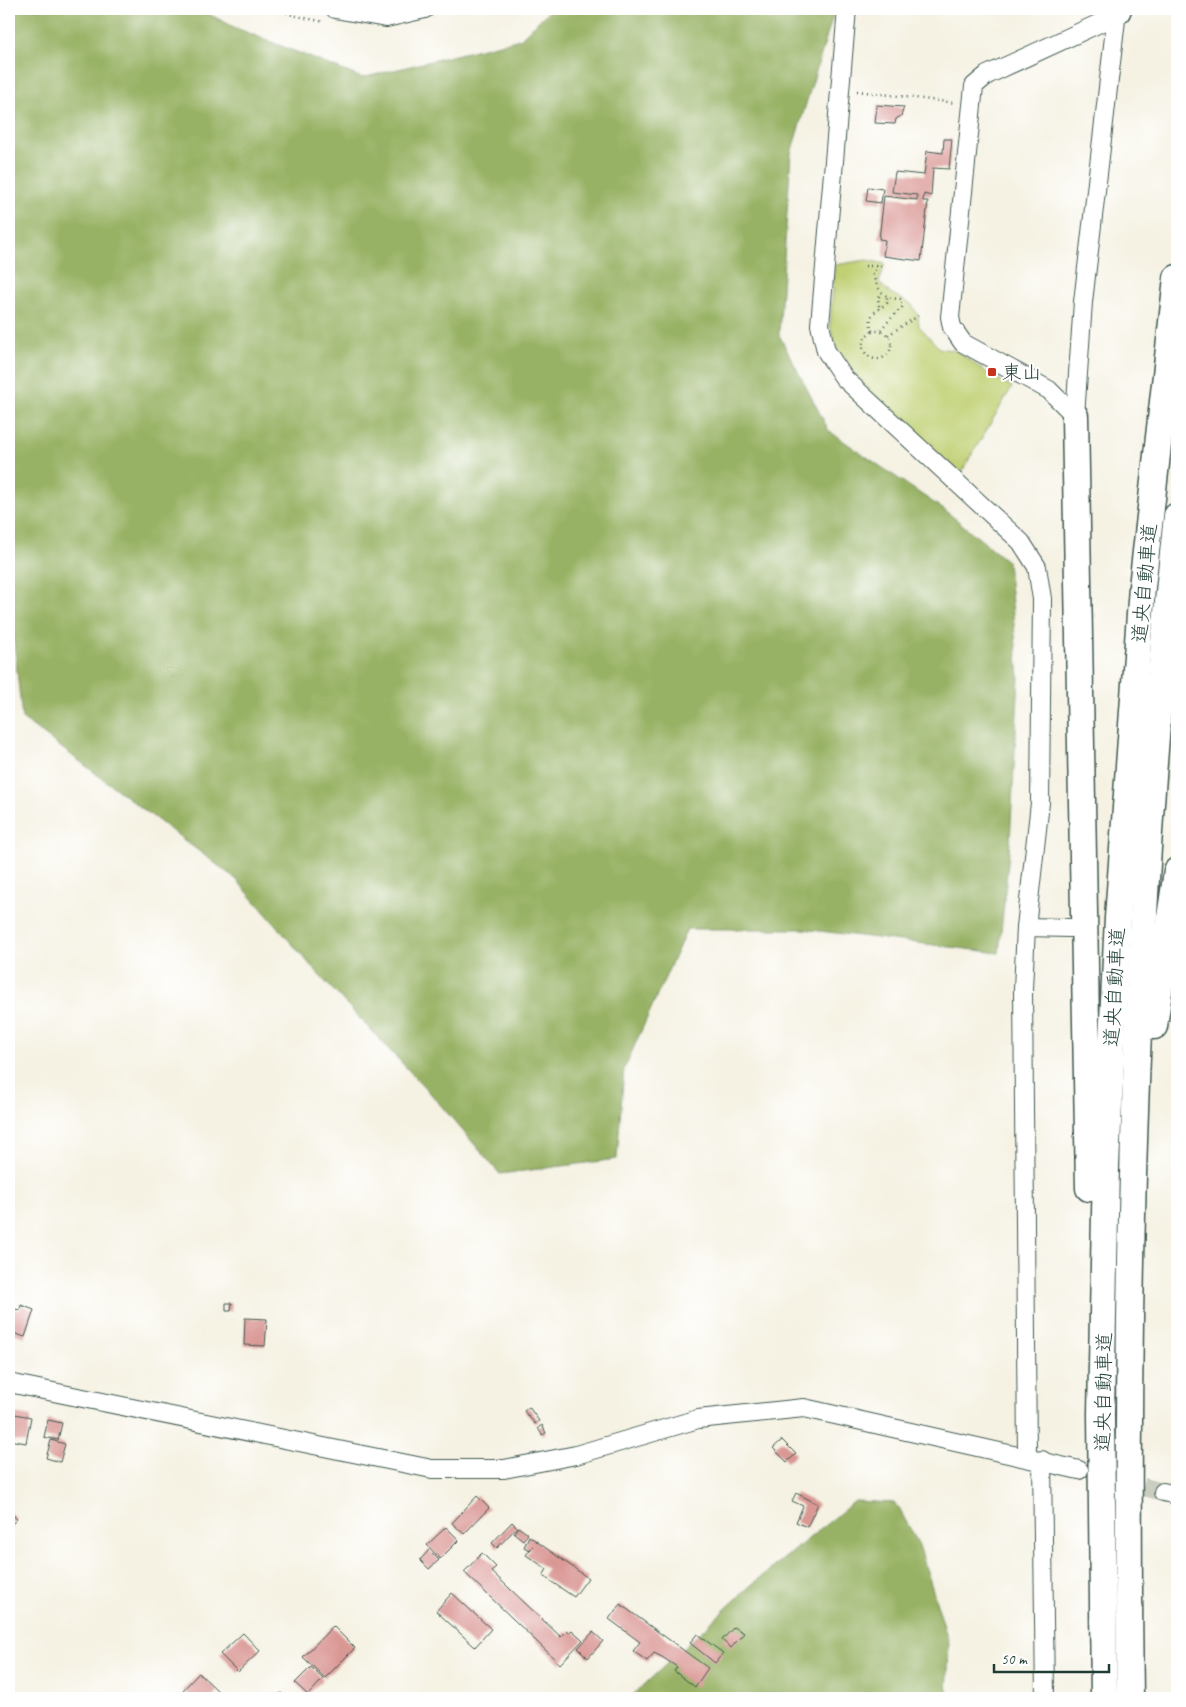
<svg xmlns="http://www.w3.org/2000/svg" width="1186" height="1707" font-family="Caveat,'Klee One',sans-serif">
  <rect width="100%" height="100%" fill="#fff"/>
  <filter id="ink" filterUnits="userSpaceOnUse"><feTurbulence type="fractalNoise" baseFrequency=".02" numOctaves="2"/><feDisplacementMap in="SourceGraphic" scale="10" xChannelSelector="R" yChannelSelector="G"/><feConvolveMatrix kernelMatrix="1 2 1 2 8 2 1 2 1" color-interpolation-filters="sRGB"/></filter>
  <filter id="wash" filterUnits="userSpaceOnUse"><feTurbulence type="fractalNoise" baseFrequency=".0096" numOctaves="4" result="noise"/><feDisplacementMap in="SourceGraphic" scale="20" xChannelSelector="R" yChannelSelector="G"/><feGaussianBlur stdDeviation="1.12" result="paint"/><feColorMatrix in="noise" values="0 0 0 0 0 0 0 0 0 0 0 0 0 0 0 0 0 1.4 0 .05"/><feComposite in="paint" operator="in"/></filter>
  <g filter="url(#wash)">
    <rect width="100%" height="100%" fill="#f5f2e3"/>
    <!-- green -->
    <path fill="#c0d073" stroke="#708654" d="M867 260 885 264 879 283 889 292 912 305 918 316 919 326 939 348 957 351 986 372 1012 387 961 473 889 411 839 357 830 326 835 265Z"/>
    <!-- forest -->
    <g fill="#98b265" stroke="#5c784c">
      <path d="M9 9H199L236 28 362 78 520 39 551 9H835L791 153 779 335 829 431 947 512 1008 562 1019 677 1010 842 999 953 803 929H687L624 1069 617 1159 500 1174 431 1094 319 975 236 879 22 718 13 633 9 635Z"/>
      <path d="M855 1501 896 1503 919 1545 949 1643 947 1698H630L749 1587Z"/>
    </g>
    <g id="blocks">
      <!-- building -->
      <g fill="#da9895">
        <path d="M877 105 904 107 901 116 896 119 895 124 875 123Z"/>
        <path d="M944 139H952L949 169 933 168 931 196 924 194 923 201H928L921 261 883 256 885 240 879 239 884 196 917 200V195L892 192 895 172 924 175 927 151 943 153Z"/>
        <path d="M868 187 883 189 881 203 866 201Z"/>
        <path d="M226 1303H232L231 1311H226Z"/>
        <path d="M21 1305 34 1310 25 1337 13 1333 14 1331 9 1329V1315L12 1316 14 1309 20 1310Z"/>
        <path d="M245 1318 267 1319 265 1346 244 1345Z"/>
        <path d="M529 1407 539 1421 535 1424 524 1411Z"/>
        <path d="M9 1413 31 1417 26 1443 9 1440Z"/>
        <path d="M48 1420 62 1423 58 1440 44 1437Z"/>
        <path d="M542 1425 546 1433 542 1435 538 1428Z"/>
        <path d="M51 1440 65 1444 60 1462 46 1458Z"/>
        <path d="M782 1440 796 1454 787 1462 773 1448Z"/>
        <path d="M796 1493 818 1504 807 1527 796 1522 803 1506 792 1501Z"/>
        <path d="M477 1496 489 1508 464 1534 452 1523Z"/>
        <path d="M9 1511 17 1519 9 1527Z"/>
        <path d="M512 1522 517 1527 497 1548 492 1543Z"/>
        <path d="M446 1527 459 1540 440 1559 427 1545Z"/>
        <path d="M518 1527 528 1534 523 1540 514 1533Z"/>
        <path d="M529 1536 588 1578 574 1597 543 1576 547 1569 526 1555 533 1546 529 1550 524 1547Z"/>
        <path d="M429 1550 439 1560 429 1569 420 1560Z"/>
        <path d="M482 1553 496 1567 491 1571 561 1637 567 1631 569 1633 572 1630 583 1640 560 1664 464 1572Z"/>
        <path d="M452 1593 491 1629 475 1647 436 1611Z"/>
        <path d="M620 1604 708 1668 695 1687 674 1671 677 1667 662 1657 654 1653 647 1661 633 1651 640 1642 609 1619Z"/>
        <path d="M333 1626 355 1648 325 1678 303 1657Z"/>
        <path d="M734 1627 744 1633 731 1648 722 1640Z"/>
        <path d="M593 1632 603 1641 588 1658 578 1648Z"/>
        <path d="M243 1633 260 1651 238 1672 220 1654Z"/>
        <path d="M697 1634 723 1653 715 1663 690 1643Z"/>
        <path d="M311 1667 323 1679 308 1695 295 1683Z"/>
        <path d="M199 1673 218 1691 211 1698H191L183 1690Z"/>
        <path d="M281 1693 287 1698H276Z"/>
      </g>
    </g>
  </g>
  <g filter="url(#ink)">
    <use href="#blocks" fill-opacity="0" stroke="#3f584e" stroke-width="1"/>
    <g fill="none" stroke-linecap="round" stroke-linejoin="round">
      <!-- minor-tunnel -->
      <path stroke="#cacec0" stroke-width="18" stroke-dasharray="18 9" stroke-linecap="butt" d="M1091 1473 1163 1492"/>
      <defs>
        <g id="minor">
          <path d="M335 9 386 18 425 9"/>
          <path d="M847 9 820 325 826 351 844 378 1021 542 1037 567 1042 599 1040 803 1026 927 1023 989 1027 1456"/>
          <path d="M1075 416 1049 390 963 343 952 327 950 317 974 86 987 75 1102 22 1117 11"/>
          <path d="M1075 416 1083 302 1117 11"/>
          <path d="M1026 927 1070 928"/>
          <path d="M9 1383 432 1469H504L576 1455 698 1419 804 1408 1079 1470"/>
          <path d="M1042 1460 1045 1698"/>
          <path d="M1163 1492 1177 1495"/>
        </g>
        <g id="highway">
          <path d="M1117 11 1118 9"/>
          <path d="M1075 416 1089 1188"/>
          <path d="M1154 1026 1177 871"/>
          <path d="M1104 1698 1101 1414 1106 1165 1118 918 1142 587 1177 278"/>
          <path d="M1130 1698C1125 1304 1133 909 1177 516"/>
        </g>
      </defs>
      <!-- minor casing -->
      <use href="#minor" stroke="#3f584e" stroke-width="20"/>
      <!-- highway casing -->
      <use href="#highway" stroke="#3f584e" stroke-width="29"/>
      <!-- path -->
      <g stroke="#3f584e" stroke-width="2.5" stroke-dasharray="1 4" stroke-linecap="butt">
        <path d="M277 9 292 15 324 22"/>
        <path d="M857 91 956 103"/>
        <path d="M877 265 873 275C878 291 884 299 902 299V307L880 330"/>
        <path d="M865 266H884"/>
        <path d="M879 306 878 297 883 294"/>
        <circle cx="877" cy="345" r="14"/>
        <path d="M872 331C867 312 876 312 887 303V297"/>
        <path d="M888 335 918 316"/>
      </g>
      <!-- minor -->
      <use href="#minor" stroke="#fff" stroke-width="18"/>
      <!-- highway -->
      <use href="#highway" stroke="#fff" stroke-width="26"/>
    </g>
  </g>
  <!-- markers -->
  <rect fill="#c8321e" stroke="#fff" stroke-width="2" x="987" y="367" width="10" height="10" rx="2.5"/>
  <g text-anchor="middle" stroke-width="4" stroke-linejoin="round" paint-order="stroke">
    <!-- poi labels -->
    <g font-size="20" fill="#1f3d34" stroke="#fff" text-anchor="start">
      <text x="1002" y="379">東山</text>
    </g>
    <!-- street labels -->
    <g font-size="20" fill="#1f3d34" stroke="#fff">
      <text transform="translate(1144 583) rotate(-85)" y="7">道央自動車道</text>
      <text transform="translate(1114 987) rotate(-87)" y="7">道央自動車道</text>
      <text transform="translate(1103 1392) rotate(-89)" y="7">道央自動車道</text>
    </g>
  </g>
  <!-- margin -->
  <rect width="1186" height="1707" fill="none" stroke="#fff" stroke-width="30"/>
  <!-- scale -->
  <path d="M994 1664v8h115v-8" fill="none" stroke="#1f3d34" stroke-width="2.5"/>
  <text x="1001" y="1664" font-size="15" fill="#1f3d34" stroke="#ffffff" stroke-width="4" paint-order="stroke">50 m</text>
</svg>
